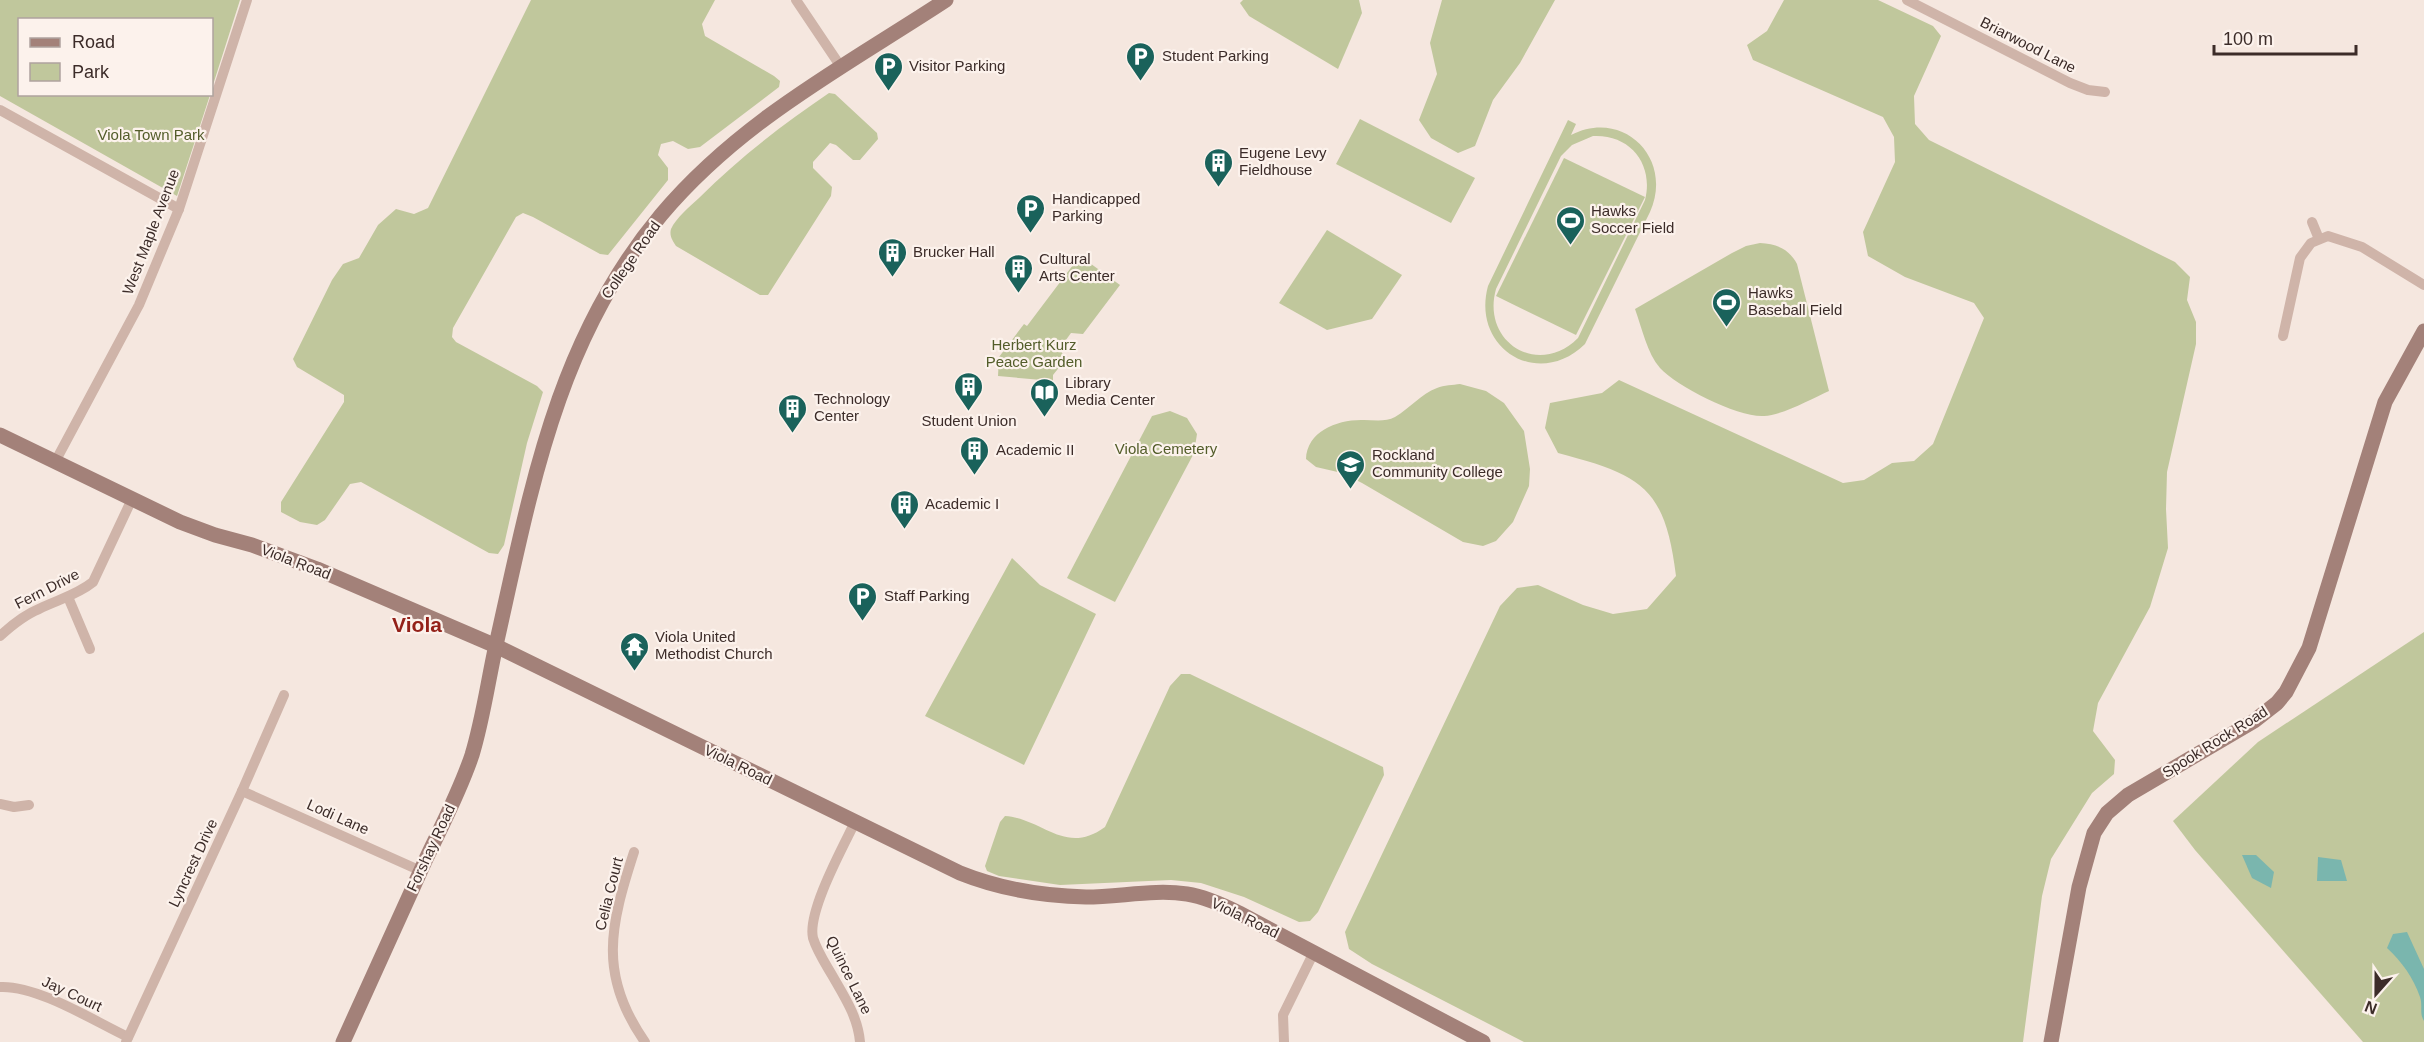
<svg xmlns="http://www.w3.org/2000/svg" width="2424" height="1042" font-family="Helvetica,sans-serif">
  <rect width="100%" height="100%" fill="#f5e7df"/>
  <!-- green -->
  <g fill="#c0c79c" fill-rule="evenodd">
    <path d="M0 0H240L212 88V20H20V94L210 95 177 196 0 96Z"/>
    <path d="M531 0H715L702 24 705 36 774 76 780 81 779 87 700 147 688 149 673 141 661 144 658 155 668 168V180L608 255 600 254 533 217 523 213 516 217 453 328 452 337 456 342 537 386 543 392 527 443 504 545 498 554 489 553 361 482 350 484 325 520 317 525 300 522 281 512V502L344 402V395L297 367 293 359 332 280 343 264 359 258 378 225 396 209 414 214 428 208Z"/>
    <path d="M1243 0H1359L1362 13 1338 69 1249 16 1240 3Z"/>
    <path d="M1442 0H1555L1520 63 1493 100 1475 146 1458 153 1431 138 1419 120 1437 74 1430 43Z"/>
    <path d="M1784 0H1878L1933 26 1941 36 1914 96 1915 124 1929 140 2175 262 2190 277 2187 300 2196 322V344L2167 472 2166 509 2168 548 2150 607 2098 703 2093 731 2115 760 2114 774 2092 793 2051 859 2042 896 2023 1042H1524L1372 964 1349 949 1345 932 1500 606 1517 588 1538 585 1583 605 1613 614 1647 609 1676 576C1665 486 1641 475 1558 453L1545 428 1550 403 1602 393 1619 380 1843 483 1864 480 1892 463 1914 461 1933 444 1984 318 1974 303 1905 277 1868 256 1863 232 1895 162 1894 137 1883 117 1753 60 1747 45 1767 31Z"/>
    <path d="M829 93 835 94 877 133 878 139 860 160H853L836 145 830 143 813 162V168L832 187 831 196 768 295H760L676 246C673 241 669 236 671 229 676 218 690 206 699 198 739 158 782 125 829 93Z"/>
    <path d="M1360 119 1475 178 1451 223 1336 164Z"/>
    <path d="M1568 120 1576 124 1571 135C1623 108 1674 158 1650 212L1585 344C1538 390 1471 348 1488 286ZM1593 136C1631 134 1654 165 1645 200L1578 338C1538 378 1481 342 1496 289L1561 156 1572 145Z"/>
    <path d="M1564 158 1645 197 1576 335 1496 296Z"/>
    <path d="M1327 230 1402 275 1372 319 1327 330 1279 303Z"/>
    <path d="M1760 243C1777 244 1789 249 1797 264L1829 391C1811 399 1783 415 1764 416 1740 418 1677 387 1660 368 1647 353 1642 328 1635 309L1732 253 1746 246Z"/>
    <path d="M1076 261H1080L1085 264 1087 261 1120 285 1083 334 1071 333 1060 348 1065 360 1053 375V381L998 376 999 357 1024 324 1027 326Z"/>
    <path d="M1460 384 1486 391 1504 403 1524 431 1530 469 1529 486 1513 522 1496 541 1483 546 1463 542 1362 483 1342 473 1316 467 1306 459C1307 431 1338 419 1364 420 1374 420 1386 422 1395 417 1410 408 1421 394 1437 388 1444 385 1453 385 1460 384Z"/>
    <path d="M1170 411 1187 418 1197 434 1194 453 1115 602 1067 578 1152 416Z"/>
    <path d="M1012 558 1040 585 1096 614 1024 765 925 716Z"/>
    <path d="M2424 632V1042H2363L2195 850 2173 821 2258 742Z"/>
    <path d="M1181 674H1190L1383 767 1384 775 1318 912 1310 921 1299 922 1244 897 1201 883 1171 880 1060 885 999 876 987 871 985 866 1000 822 1005 816C1044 819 1065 856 1105 827L1170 686Z"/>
  </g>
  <!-- water -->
  <g fill="#7ab6ae">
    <path d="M2242 855H2256L2274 872 2271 888 2252 878Z"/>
    <path d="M2318 857 2341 860 2347 881H2317Z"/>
    <path d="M2407 932 2424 969V1021C2419 1013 2423 1006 2420 997 2413 977 2402 962 2387 948L2393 934Z"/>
  </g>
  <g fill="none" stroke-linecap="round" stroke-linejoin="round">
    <!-- street -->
    <g stroke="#cfb4a9" stroke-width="10">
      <path d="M796 0 841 67"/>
      <path d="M1907 0 2070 83 2088 90 2105 92"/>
      <path d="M0 110 179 209"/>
      <path d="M2312 222 2319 239"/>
      <path d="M2283 336 2300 258 2311 243 2328 236 2362 247 2424 285"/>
      <path d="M55 462 139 305 179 209 247 0"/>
      <path d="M68 597 90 649"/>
      <path d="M0 636C12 625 24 615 39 609 57 600 77 595 93 582L132 499"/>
      <path d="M242 791 421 871"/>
      <path d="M0 804 14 807 29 805"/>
      <path d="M855 822C843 847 807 912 813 938 817 951 825 963 832 975 844 996 858 1017 860 1042"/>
      <path d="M634 852C610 926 598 975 645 1042"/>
      <path d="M0 987C37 985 94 1021 128 1037"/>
      <path d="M126 1042 242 791 284 695"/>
      <path d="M1284 1042 1283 1015 1314 952"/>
    </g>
    <!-- secondary -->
    <g stroke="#a38179" stroke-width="15">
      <path d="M0 435 180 522 215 535 252 545 317 569 496 646 960 873C1000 889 1042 896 1086 897 1120 897 1154 889 1187 894 1206 897 1223 905 1239 913L1483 1042"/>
      <path d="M343 1042C371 981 398 920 426 859 442 825 460 791 472 755 483 719 488 681 496 645 531 490 556 341 661 215 741 120 844 67 946 0"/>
      <path d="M2051 1042 2079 887 2094 833 2107 813 2128 795 2254 721 2277 703 2286 692 2309 648 2385 402 2424 331"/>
    </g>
  </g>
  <!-- icons -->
  <defs>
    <symbol id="parking-pin" viewBox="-11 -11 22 30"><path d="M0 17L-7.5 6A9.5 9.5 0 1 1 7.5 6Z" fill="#1a625b" stroke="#fcf2ec"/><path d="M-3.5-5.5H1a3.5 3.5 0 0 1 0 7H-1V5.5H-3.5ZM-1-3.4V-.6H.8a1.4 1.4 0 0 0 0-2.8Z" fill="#fff"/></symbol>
    <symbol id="building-pin" viewBox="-11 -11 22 30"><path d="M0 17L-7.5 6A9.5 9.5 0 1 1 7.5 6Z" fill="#1a625b" stroke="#fcf2ec"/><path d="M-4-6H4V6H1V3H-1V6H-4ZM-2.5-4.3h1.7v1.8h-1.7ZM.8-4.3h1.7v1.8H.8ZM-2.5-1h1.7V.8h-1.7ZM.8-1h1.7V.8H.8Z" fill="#fff"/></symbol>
    <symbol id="stadium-pin" viewBox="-11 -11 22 30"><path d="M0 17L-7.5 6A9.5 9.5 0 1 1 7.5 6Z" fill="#1a625b" stroke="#fcf2ec"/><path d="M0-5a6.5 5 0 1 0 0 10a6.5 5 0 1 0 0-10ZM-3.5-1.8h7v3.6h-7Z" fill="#fff"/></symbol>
    <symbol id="library-pin" viewBox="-11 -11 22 30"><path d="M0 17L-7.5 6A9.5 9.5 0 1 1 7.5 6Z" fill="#1a625b" stroke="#fcf2ec"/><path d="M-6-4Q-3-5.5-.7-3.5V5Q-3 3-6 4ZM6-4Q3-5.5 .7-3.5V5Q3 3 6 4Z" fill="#fff"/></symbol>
    <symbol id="university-pin" viewBox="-11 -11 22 30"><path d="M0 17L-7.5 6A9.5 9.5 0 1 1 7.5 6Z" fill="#1a625b" stroke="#fcf2ec"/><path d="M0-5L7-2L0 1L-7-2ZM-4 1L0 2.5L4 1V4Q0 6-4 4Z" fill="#fff"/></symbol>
    <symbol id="temple-pin" viewBox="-11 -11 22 30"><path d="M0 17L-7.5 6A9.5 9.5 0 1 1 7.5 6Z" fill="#1a625b" stroke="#fcf2ec"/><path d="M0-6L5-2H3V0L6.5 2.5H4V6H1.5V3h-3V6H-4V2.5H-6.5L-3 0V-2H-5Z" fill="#fff"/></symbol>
  </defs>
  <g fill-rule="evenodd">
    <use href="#parking-pin" x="1124" y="40" width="33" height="45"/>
    <use href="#parking-pin" x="872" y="50" width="33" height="45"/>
    <use href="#building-pin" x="1202" y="146" width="33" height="45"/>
    <use href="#parking-pin" x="1014" y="192" width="33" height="45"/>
    <use href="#stadium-pin" x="1554" y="204" width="33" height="45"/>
    <use href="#building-pin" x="876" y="236" width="33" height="45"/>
    <use href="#building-pin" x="1002" y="252" width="33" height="45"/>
    <use href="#stadium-pin" x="1710" y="286" width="33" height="45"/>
    <use href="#building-pin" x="952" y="370" width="33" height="45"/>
    <use href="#library-pin" x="1028" y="376" width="33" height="45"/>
    <use href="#building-pin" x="776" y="392" width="33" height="45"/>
    <use href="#building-pin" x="958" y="434" width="33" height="45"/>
    <use href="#university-pin" x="1334" y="448" width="33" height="45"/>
    <use href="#building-pin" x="888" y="488" width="33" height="45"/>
    <use href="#parking-pin" x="846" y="580" width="33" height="45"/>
    <use href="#temple-pin" x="618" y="630" width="33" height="45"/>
  </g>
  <g text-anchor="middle" stroke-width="4.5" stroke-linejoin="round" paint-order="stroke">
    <!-- street labels -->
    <g font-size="15" fill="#3c2c29" stroke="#fcf2ec">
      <text transform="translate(2028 45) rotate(27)" y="5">Briarwood Lane</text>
      <text transform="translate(151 232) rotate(-69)" y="5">West Maple Avenue</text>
      <text transform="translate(631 260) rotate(-55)" y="5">College Road</text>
      <text transform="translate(296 562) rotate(21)" y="5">Viola Road</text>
      <text transform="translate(47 589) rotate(-27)" y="5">Fern Drive</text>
      <text transform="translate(2215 742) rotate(-32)" y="5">Spook Rock Road</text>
      <text transform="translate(738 765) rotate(26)" y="5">Viola Road</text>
      <text transform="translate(338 817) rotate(24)" y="5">Lodi Lane</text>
      <text transform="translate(431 848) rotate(-65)" y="5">Forshay Road</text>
      <text transform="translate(193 863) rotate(-65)" y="5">Lyncrest Drive</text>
      <text transform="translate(609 894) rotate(-76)" y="5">Celia Court</text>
      <text transform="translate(1245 918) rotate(26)" y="5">Viola Road</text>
      <text transform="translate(849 975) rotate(64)" y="5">Quince Lane</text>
      <text transform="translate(72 994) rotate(25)" y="5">Jay Court</text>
    </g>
    <!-- poi labels -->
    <g font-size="15" fill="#3c2c29" stroke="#fcf2ec" text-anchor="start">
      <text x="1162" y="61">Student Parking</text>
      <text x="909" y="71">Visitor Parking</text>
      <text x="1239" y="158">Eugene Levy<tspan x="1239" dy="17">Fieldhouse</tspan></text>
      <text x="1052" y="204">Handicapped<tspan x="1052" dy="17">Parking</tspan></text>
      <text x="1591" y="216">Hawks<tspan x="1591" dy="17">Soccer Field</tspan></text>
      <text x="913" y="257">Brucker Hall</text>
      <text x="1039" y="264">Cultural<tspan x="1039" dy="17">Arts Center</tspan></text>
      <text x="1748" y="298">Hawks<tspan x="1748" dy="17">Baseball Field</tspan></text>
      <text x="1065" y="388">Library<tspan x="1065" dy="17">Media Center</tspan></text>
      <text x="814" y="404">Technology<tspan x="814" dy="17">Center</tspan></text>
      <text x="969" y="426" text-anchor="middle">Student Union</text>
      <text x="996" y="455">Academic II</text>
      <text x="1372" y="460">Rockland<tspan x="1372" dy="17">Community College</tspan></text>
      <text x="925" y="509">Academic I</text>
      <text x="884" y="601">Staff Parking</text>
      <text x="655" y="642">Viola United<tspan x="655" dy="17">Methodist Church</tspan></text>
    </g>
    <!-- park labels -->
    <g font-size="15" fill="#535d2a" stroke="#fcf2ec">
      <text x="151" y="140">Viola Town Park</text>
      <text x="1034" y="350">Herbert Kurz<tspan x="1034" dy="17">Peace Garden</tspan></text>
      <text x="1166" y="454">Viola Cemetery</text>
    </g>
    <!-- district labels -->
    <g font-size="21" font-weight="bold" fill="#942119" stroke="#fcf2ec">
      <text x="417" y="632">Viola</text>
    </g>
  </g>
  <!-- legend -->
  <rect x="18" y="18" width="195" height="78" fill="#fcf2ec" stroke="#afa39e" stroke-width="1.5"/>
  <rect x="30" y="38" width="30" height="9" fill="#a38179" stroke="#afa39e" stroke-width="1.5"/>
  <text x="72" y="48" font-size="18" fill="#3c2c29">Road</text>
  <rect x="30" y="63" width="30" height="18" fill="#c0c79c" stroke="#afa39e" stroke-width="1.5"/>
  <text x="72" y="78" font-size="18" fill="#3c2c29">Park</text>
  <!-- north arrow -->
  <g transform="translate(2376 994) rotate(201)" stroke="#fcf2ec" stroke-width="4.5" paint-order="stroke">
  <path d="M0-4.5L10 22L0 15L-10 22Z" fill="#3c2c29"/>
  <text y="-9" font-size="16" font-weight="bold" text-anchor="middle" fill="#3c2c29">N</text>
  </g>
  <!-- scale -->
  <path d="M2214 45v9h142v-9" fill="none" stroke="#3c2c29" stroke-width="3"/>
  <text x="2223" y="45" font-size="18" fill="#3c2c29" stroke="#fcf2ec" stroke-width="4.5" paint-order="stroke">100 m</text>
</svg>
